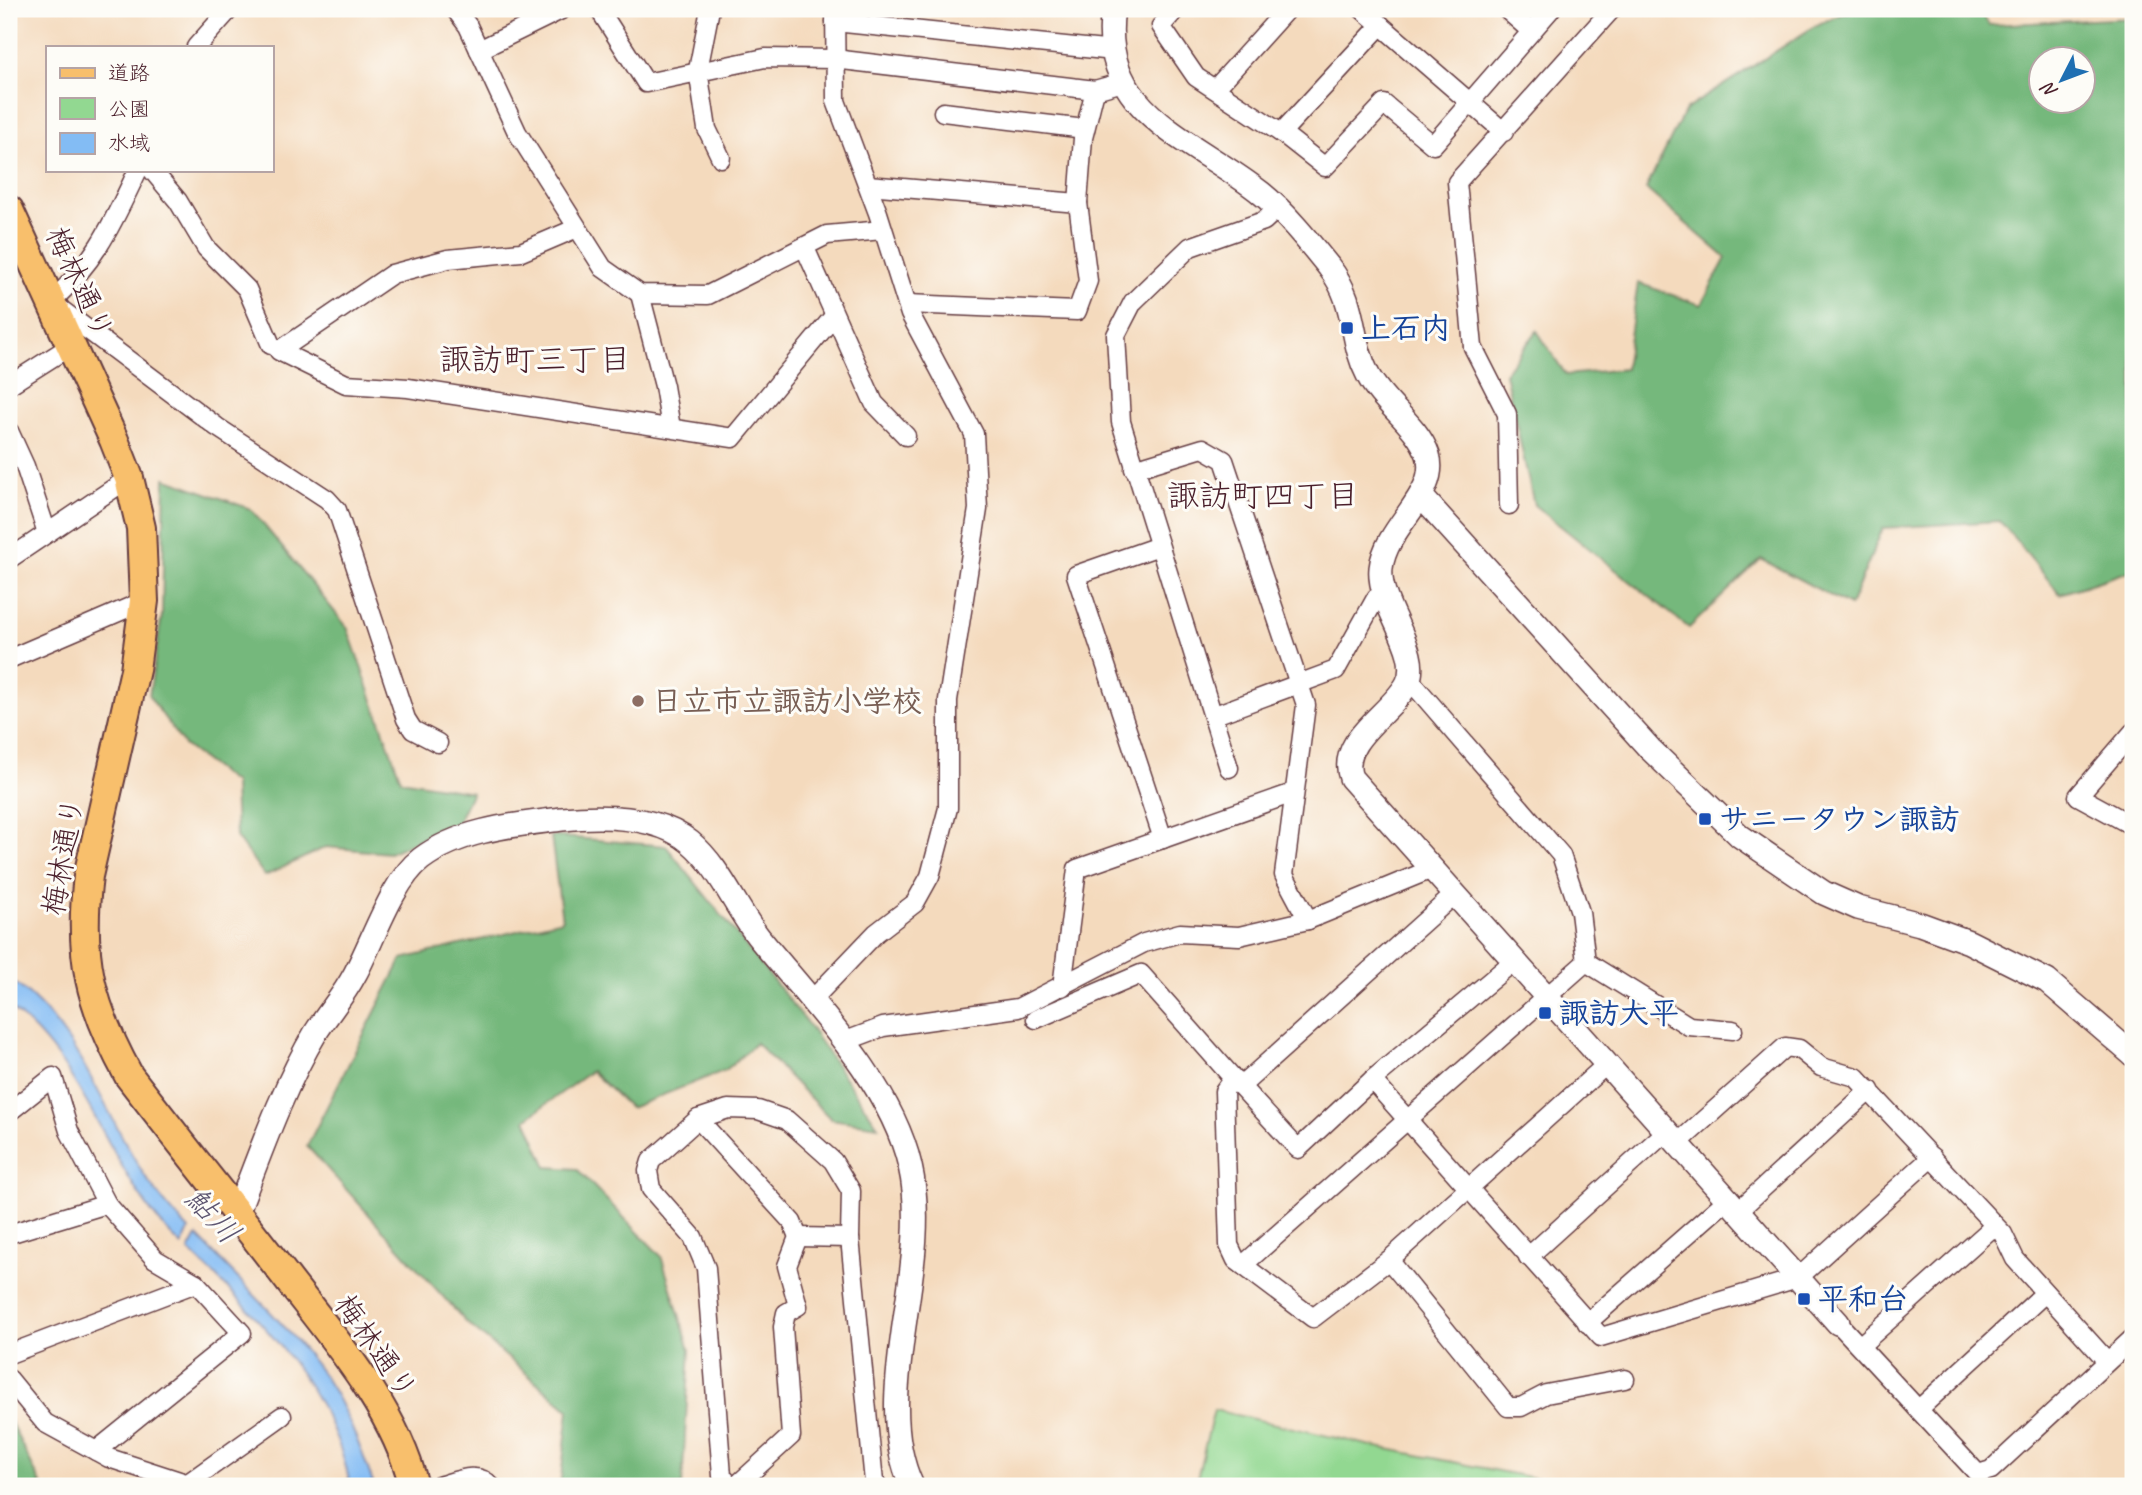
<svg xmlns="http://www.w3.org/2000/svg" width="2142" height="1495" font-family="Caveat,'Klee One',sans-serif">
  <rect width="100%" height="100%" fill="#fdfcf7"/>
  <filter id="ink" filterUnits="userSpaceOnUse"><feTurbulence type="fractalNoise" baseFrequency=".0143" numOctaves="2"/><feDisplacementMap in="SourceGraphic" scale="14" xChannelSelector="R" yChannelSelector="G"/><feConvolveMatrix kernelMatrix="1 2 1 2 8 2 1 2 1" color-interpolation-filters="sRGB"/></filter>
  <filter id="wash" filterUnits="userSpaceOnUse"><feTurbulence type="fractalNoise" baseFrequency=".00686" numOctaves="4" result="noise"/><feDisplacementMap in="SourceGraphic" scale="28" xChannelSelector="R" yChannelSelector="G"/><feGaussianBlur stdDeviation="1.57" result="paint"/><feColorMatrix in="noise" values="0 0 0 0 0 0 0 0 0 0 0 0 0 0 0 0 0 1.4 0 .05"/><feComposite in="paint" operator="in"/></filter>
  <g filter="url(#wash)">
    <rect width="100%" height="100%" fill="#f4dabd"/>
    <!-- green -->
    <path fill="#92d891" stroke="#6e7c5e" stroke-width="2" d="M1214 1410 1372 1446 1574 1486H1195Z"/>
    <!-- forest -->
    <g fill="#75b87b" stroke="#606c53" stroke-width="2" fill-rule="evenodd">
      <path d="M1855 9H1978L1989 25 2133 18V570L2060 594 2000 521 1883 528 1850 606 1761 559 1689 628 1534 505 1505 373 1537 331 1566 375 1625 369 1638 283 1701 305 1726 258 1646 189 1685 110 1818 24ZM2040 60H2082V102H2040Z"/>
      <path d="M165 478 251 509 347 627 401 780 472 792 457 823 389 853 326 847 265 876 236 837 234 783 184 745 149 696 162 615Z"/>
      <path d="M551 836 666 846 805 1020 878 1126 831 1119 756 1043 726 1070 630 1108 591 1071 526 1119 547 1167 577 1169 661 1256 690 1350 682 1486H560L569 1410 466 1322 307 1146 402 959 562 920Z"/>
      <path d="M9 1419 42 1486H9Z"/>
    </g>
    <!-- water -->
    <g fill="#83bcf4" stroke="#666e90" stroke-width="2">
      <path d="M9 979C78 1025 102 1110 145 1176 158 1196 173 1213 189 1230L182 1246C109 1179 91 1068 9 1007Z"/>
      <path d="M197 1236C241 1283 289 1326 326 1379 347 1411 362 1450 374 1486H350C334 1391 256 1314 189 1251Z"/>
    </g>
  </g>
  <g filter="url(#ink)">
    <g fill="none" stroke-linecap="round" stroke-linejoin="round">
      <defs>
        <g id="minor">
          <path d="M455 9 468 26 517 132 603 268 640 294 708 295 827 235 883 230"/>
          <path d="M599 9 646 83 765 58 834 59 1095 90 1123 82"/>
          <path d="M710 9 698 70 707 129 721 158"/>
          <path d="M1176 9 1161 26 1196 77 1287 137 1325 167 1384 104 1433 145 1551 9"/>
          <path d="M1362 9 1504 132"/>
          <path d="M1506 9 1531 31"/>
          <path d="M835 22 1114 51"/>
          <path d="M196 47 230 9"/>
          <path d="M479 50 563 9"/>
          <path d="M1215 89 1287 9"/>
          <path d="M943 112 1085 129"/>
          <path d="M1281 133 1381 25"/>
          <path d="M138 170C111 226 98 258 51 302L217 427 327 499 337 510 406 719 413 730 438 743"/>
          <path d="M152 170 178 201 206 248 247 289 271 345"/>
          <path d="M868 185 1078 203 1088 281 1077 311 907 304"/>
          <path d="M1078 203 1083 138 1095 90"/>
          <path d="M577 228 521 252 448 259 392 274 279 351 346 384 408 388 733 438 834 316"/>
          <path d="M805 248 874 403 906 436"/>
          <path d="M640 294 664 386 671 428"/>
          <path d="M9 385 72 345"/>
          <path d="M9 431 25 466 47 533"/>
          <path d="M1134 469 1203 448 1224 460 1306 705 1284 875 1308 920"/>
          <path d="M1509 505 1507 414 1473 347 1457 182 1612 9"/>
          <path d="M1159 546 1076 575 1163 839"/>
          <path d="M9 559 129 478"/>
          <path d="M9 659 144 601"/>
          <path d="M1409 679 1561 855 1580 912 1586 962"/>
          <path d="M1215 715 1336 670 1376 598 1383 595"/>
          <path d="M2133 732 2078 796 2133 826"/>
          <path d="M1229 768 1121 422 1116 335 1133 302 1190 247 1264 221 1278 208"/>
          <path d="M1062 987 1077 869 1293 793"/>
          <path d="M811 1001 876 933 915 903 930 876 948 808V700L978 509 974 434 910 314 878 213 836 101 835 9"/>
          <path d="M1036 1019 1141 974 1233 1078 1224 1091 1229 1245 1236 1260 1313 1318 1389 1260 1607 1064"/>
          <path d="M843 1042 883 1027 1018 1008 1144 943 1180 933 1239 936 1308 920 1432 869"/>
          <path d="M1233 1078 1298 1149 1372 1080 1514 961"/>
          <path d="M1372 1080 1601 1337 1798 1278 1932 1157"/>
          <path d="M1241 1086 1455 894"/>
          <path d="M9 1112 53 1077 69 1131 107 1204"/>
          <path d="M698 1119 792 1222 798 1237 787 1266 798 1306 786 1313 783 1327 791 1436 736 1486"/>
          <path d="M1679 1142 1785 1047 1799 1049 1821 1067 1856 1077 2003 1234 2015 1259 2107 1361"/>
          <path d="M1739 1210 1870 1090"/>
          <path d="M9 1234 107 1204 155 1259 196 1283"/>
          <path d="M798 1237 850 1238"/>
          <path d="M1528 1257 1668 1130"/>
          <path d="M1389 1260 1508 1407H1521L1546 1394 1625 1379"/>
          <path d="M1243 1265 1586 962 1689 1026 1733 1030"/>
          <path d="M1587 1323 1729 1198"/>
          <path d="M1838 1323 1978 1474 1991 1470 2133 1338"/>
          <path d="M1861 1345 1993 1227"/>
          <path d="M9 1354 196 1283 242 1333 96 1451"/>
          <path d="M9 1379 45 1423 109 1458 195 1486"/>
          <path d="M1919 1409 2045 1293"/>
          <path d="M188 1483 282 1416"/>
          <path d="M438 1486C456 1481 478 1470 491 1486"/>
          <path d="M731 1486 722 1476 706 1268 693 1237 651 1189 648 1171 651 1161 698 1119 728 1109 758 1110 787 1120 833 1161 851 1191 850 1238 874 1482 878 1486"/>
        </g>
        <g id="tertiary">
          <path d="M1113 9C1097 113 1195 140 1261 193 1286 213 1309 242 1329 267 1358 304 1349 339 1368 375 1383 404 1417 424 1428 455 1440 494 1386 525 1381 568 1377 606 1424 652 1407 684 1391 714 1337 740 1351 778L1838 1323"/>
          <path d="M1421 496 1650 749 1740 836 1824 893 1858 908 1920 924 1969 942 2047 981 2133 1055"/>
          <path d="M237 1213C260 1153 283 1087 316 1032 329 1012 344 995 355 974 373 941 392 881 421 859 461 829 514 825 562 819 603 815 657 815 690 842 721 868 735 908 760 939 813 1004 891 1083 910 1166 934 1268 868 1392 912 1486"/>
        </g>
        <path id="primary" d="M9 210 114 440 129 478 141 528 144 601 135 670 88 876C78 956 90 1005 129 1076 182 1145 237 1213 290 1282 338 1344 395 1410 414 1486"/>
      </defs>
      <!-- minor casing -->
      <use href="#minor" stroke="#643b41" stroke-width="21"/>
      <!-- tertiary casing -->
      <use href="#tertiary" stroke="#643b41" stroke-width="26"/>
      <!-- primary casing -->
      <use href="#primary" stroke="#643b41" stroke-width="32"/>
      <!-- minor -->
      <use href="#minor" stroke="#fff" stroke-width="18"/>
      <!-- tertiary -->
      <use href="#tertiary" stroke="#fff" stroke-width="23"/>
      <!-- primary -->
      <use href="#primary" stroke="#f8bf6c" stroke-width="28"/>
    </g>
  </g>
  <!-- markers -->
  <g fill="#1a4fb4" stroke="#fdfcf7" stroke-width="2.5">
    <rect x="1340" y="321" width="14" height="14" rx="3.5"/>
    <rect x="1698" y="812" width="14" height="14" rx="3.5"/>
    <rect x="1538" y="1006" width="14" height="14" rx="3.5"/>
    <rect x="1797" y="1292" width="14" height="14" rx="3.5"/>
  </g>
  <circle fill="#8d6e63" stroke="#fdfcf7" stroke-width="2.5" cx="638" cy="701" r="7"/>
  <g text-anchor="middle" stroke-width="6" stroke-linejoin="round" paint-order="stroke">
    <!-- street labels -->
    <g font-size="30" fill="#4a1f2b" stroke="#fdfcf7">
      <text transform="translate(80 283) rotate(65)" y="10">梅林通り</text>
      <text transform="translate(63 856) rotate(-80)" y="10">梅林通り</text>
      <text transform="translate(376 1347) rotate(55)" y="10">梅林通り</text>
    </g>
    <!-- transit labels -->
    <g font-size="30" font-weight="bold" fill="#164399" stroke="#fdfcf7" text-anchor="start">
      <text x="1361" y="338">上石内</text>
      <text x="1719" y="829">サニータウン諏訪</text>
      <text x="1559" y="1023">諏訪大平</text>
      <text x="1818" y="1309">平和台</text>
    </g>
    <!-- education labels -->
    <g font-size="30" font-weight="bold" fill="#785e54" stroke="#fdfcf7" text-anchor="start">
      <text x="652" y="711">日立市立諏訪小学校</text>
    </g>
    <!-- neighbourhood labels -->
    <g font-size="32" fill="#4a1f2b" stroke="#fdfcf7">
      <text x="535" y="370">諏訪町三丁目</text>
      <text x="1263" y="506">諏訪町四丁目</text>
    </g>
    <!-- water labels -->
    <g font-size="32" font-style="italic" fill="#5e5671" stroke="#fdfcf7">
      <text transform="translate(213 1215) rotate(47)" y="11">鮎川</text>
    </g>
  </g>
  <!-- margin -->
  <rect width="2142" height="1495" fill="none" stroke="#fdfcf7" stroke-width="35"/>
  <!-- legend -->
  <rect x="46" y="46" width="228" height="126" fill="#fdfcf7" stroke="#b5a4a5" stroke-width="2"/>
  <rect x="60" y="68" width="35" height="10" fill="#f8bf6c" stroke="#b5a4a5" stroke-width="2"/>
  <text x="108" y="80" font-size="21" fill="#4a1f2b">道路</text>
  <rect x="60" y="98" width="35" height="21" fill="#92d891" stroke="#b5a4a5" stroke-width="2"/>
  <text x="108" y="116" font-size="21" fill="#4a1f2b">公園</text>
  <rect x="60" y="133" width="35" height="21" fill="#83bcf4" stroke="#b5a4a5" stroke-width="2"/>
  <text x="108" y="150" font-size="21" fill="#4a1f2b">水域</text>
  <!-- north arrow -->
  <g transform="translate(2062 80) rotate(228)"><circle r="33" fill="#fdfcf7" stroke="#b5a4a5" stroke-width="2"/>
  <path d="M0-5L12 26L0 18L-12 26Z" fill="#1f6fb2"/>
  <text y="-10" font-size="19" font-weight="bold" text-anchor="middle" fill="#4a1f2b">N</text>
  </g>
</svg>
